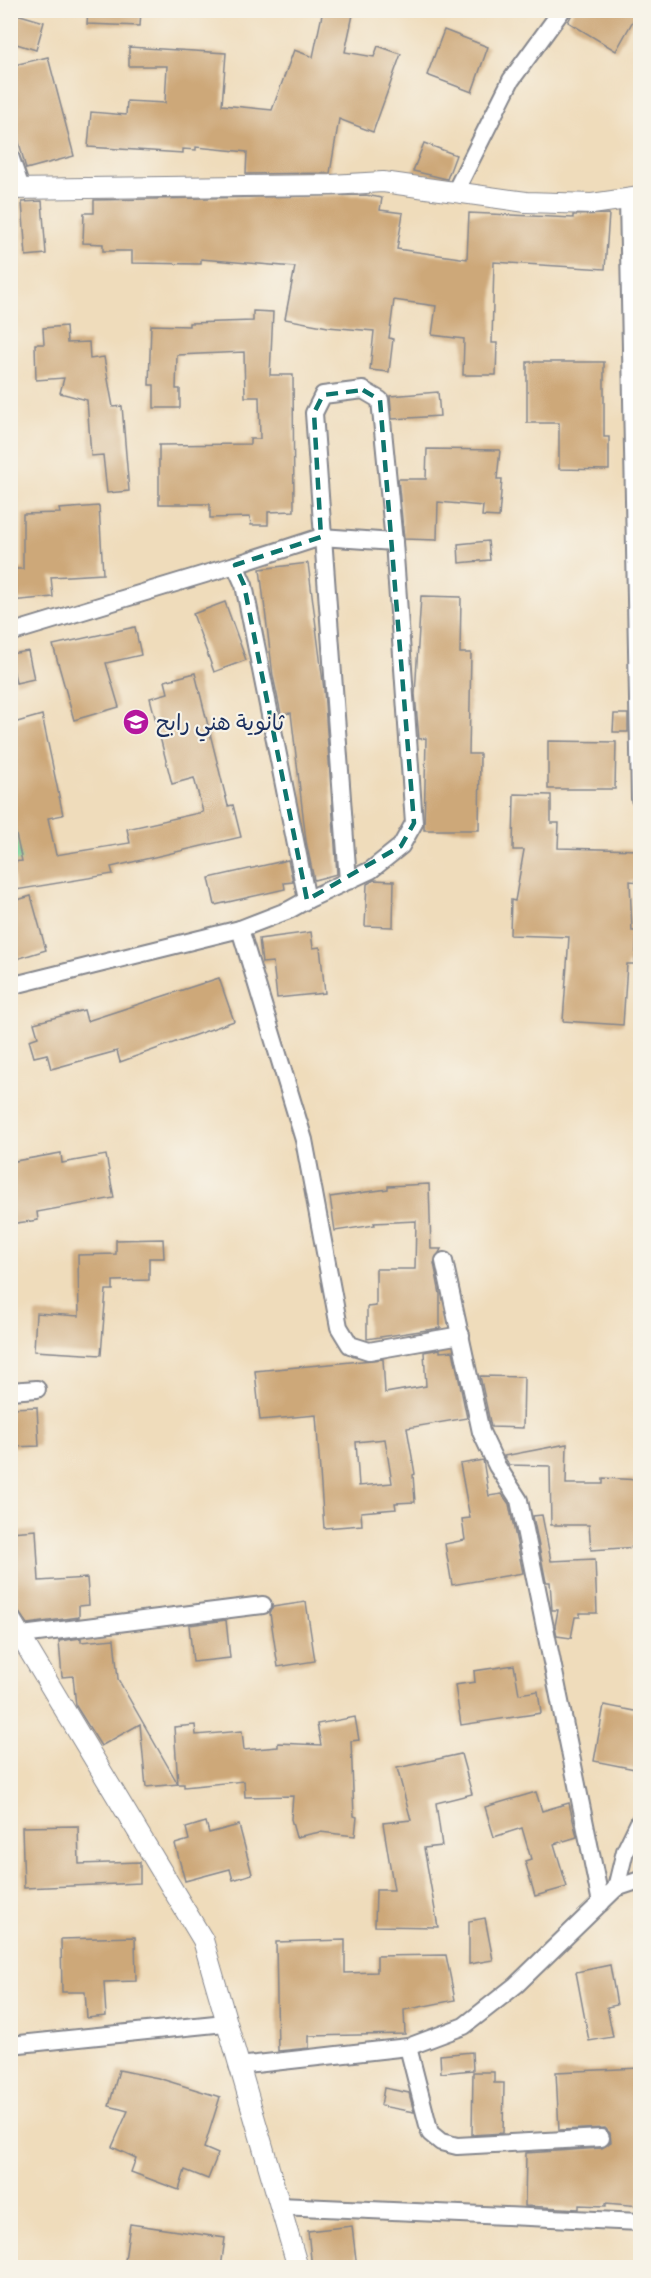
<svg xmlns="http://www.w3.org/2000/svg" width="651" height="2278" font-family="Dekko,'Playpen Sans Arabic',sans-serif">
  <rect width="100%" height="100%" fill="#f7f3e8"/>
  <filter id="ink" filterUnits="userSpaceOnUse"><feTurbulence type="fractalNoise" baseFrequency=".0167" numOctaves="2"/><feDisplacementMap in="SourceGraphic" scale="12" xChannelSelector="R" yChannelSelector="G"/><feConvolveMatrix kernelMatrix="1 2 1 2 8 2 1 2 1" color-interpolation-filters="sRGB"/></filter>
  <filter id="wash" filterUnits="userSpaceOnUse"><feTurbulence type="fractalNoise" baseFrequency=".008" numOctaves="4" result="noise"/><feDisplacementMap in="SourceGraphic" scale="24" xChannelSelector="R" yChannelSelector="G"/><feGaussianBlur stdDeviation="1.35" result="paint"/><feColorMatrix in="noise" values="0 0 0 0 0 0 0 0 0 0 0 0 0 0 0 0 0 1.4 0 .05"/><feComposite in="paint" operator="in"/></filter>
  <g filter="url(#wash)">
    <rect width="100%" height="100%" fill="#efdcbb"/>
    <!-- green -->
    <path fill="#78ce93" stroke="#4a7e78" stroke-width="1.5" d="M10 771 35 866 11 873H10Z"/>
    <g id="blocks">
      <!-- building -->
      <g fill="#cda879" fill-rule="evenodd">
        <path d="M88 10H141L140 26 87 24Z"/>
        <path d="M323 10H354L345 52 374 57 378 46 401 54 373 132 339 119 330 173 246 174 247 152 196 147V150L183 149V153L88 147 91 112 126 115 127 101 165 103 167 66H129V47L226 53 222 105 272 110 294 50 313 57Z"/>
        <path d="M574 10H639L616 51 568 22Z"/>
        <path d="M10 12 44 22 36 50 10 42Z"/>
        <path d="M444 30 488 47 472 92 427 75Z"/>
        <path d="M48 57 74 156 26 169 10 108V66Z"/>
        <path d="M424 143 456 155 447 179 413 171Z"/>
        <path d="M366 195 382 198 380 210 403 213 397 249 467 259 469 213 573 218V215L609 214 605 269 494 262 492 343H497L496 375H463L464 339 432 335 436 306 394 300 389 338 393 339 389 372 370 370 374 331 328 327 285 319 295 267 201 259V264L132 263V251H103V244L83 243 84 213H94V200Z"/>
        <path d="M42 201 46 254 26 256 22 202Z"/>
        <path d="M253 311 273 312 270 375H293L294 511 268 512V525H251L250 517 210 518V504H159V445L250 444V439H260L259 397H245L244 352 177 355 176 389H180V408H154V385H149L151 325 189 326V323L253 321Z"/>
        <path d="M66 326 67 343 89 342 90 359 104 357 113 407 122 406 129 491 107 493 103 455 91 456 87 400 60 393 64 378 36 380 35 344H44L43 328Z"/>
        <path d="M527 362H604V437H609V470L559 469V423H527Z"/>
        <path d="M438 392 440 416 392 419 390 396Z"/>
        <path d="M427 449 500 450 497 479H502L499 517 482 516 483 506 438 502 437 540 404 539 398 479H426Z"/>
        <path d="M99 506 103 574 51 577 53 597 10 601V569H23V514L60 513 59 509Z"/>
        <path d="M488 541 490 560 459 563 458 544Z"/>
        <path d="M308 563 324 690 337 874 314 880 306 841 291 713 281 714 273 676 260 569Z"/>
        <path d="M421 596 461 597 460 653H471L469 754H480L479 830H424L426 738 419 739 415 694Z"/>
        <path d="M225 602 246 660 214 672 193 614Z"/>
        <path d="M135 627 141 655 106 663 119 707 74 720 53 645Z"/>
        <path d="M28 651 34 679 16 683 10 654Z"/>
        <path d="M195 673 228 806 233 805 241 837 111 867 113 874 16 890 11 862 22 861 10 809V724L42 715 63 815 48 818 56 855 130 843 127 829 203 812 194 778 172 784 150 698 168 693 165 681Z"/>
        <path d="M614 714H628V732H613Z"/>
        <path d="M548 741 616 742 615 789H548Z"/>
        <path d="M514 794 551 795V823H559L558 848 640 850V882L630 881 632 931H637L635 964H627L623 1025 563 1021 569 937 510 935 511 900 515 901 524 850H513Z"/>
        <path d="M288 860 293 882 284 883 285 889 215 905 209 878Z"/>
        <path d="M374 880 394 881 393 927 365 926 367 884Z"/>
        <path d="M31 896 46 950 10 961V902Z"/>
        <path d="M311 932 313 948 320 947 325 993 277 998 273 962 262 963 259 939Z"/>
        <path d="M219 978 234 1021 120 1062 117 1051 51 1069 47 1054 34 1057 29 1040 38 1037 34 1023 84 1010 87 1021Z"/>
        <path d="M61 1153 62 1163 106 1155 114 1198 37 1212 38 1220 10 1224V1162Z"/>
        <path d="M429 1184 431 1249H441L434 1263 440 1294V1328L367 1339V1307L376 1306V1269H415L416 1221 374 1223 375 1225 335 1231 330 1197 388 1189V1186Z"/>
        <path d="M163 1239 164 1258H149V1280L113 1281V1290H106L101 1355 34 1351 36 1313 79 1316 78 1255 116 1254V1240Z"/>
        <path d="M440 1349V1352L453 1351 467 1418 407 1428 415 1474 413 1475 415 1502 395 1503 396 1509 361 1512 362 1525 324 1528 316 1415 260 1420 255 1371 383 1359 385 1393 426 1386 424 1352ZM385 1439 392 1483 359 1486 356 1442Z"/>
        <path d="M480 1376 524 1377 523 1428 491 1427Z"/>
        <path d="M37 1407 39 1446 10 1447V1408Z"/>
        <path d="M567 1444 566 1484H603V1478L640 1480V1517H636L638 1547 591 1550 589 1525H551L550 1466 509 1465 504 1456Z"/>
        <path d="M483 1460 489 1496 502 1494 509 1504 523 1573 452 1585 445 1544 465 1540 462 1519 470 1518 460 1464Z"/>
        <path d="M542 1515 551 1561 595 1559 597 1613H580V1617H575L571 1638 557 1636 555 1626 558 1610H552L550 1582H546L533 1516Z"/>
        <path d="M36 1530 39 1581 87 1578 89 1605 79 1606V1617L27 1624 18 1611 15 1561H10V1532Z"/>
        <path d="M306 1602 315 1661 278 1667 270 1613 273 1607Z"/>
        <path d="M226 1620 230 1658 193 1662 189 1625Z"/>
        <path d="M81 1638V1642L114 1639 118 1679 178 1784 146 1787 140 1724 101 1746 76 1706 73 1676 62 1677 59 1641Z"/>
        <path d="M514 1665 519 1694 538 1691 541 1713 461 1725 455 1685 475 1682 474 1671Z"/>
        <path d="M604 1705 640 1712V1770L594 1761Z"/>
        <path d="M355 1717 359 1740 351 1741 354 1816 357 1817 355 1836 320 1832 296 1837 291 1819 293 1796 245 1797 244 1781 184 1787V1784H178L174 1727 195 1725 196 1735 242 1731 244 1750 278 1747V1743L321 1745 317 1724Z"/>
        <path d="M461 1754 472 1794 436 1803 442 1846 424 1848 438 1927 375 1926 376 1890H394L383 1823 411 1820 397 1768Z"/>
        <path d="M536 1792 542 1811 569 1803 577 1837 554 1844 567 1887 535 1896 525 1861 531 1859 522 1828 494 1837 485 1807Z"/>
        <path d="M206 1822 209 1833 239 1825 252 1874 233 1880 230 1869 185 1881 175 1844 189 1840 186 1828Z"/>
        <path d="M78 1826 79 1864 140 1862V1883L24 1888 22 1827Z"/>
        <path d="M485 1918 493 1960 469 1964V1921Z"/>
        <path d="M135 1937 136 1981 104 1982 106 2016 87 2018 85 1992H62L61 1939Z"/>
        <path d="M345 1940V1973L377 1972V1956L446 1955 455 2000 404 2010 405 2034 309 2036V2048L278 2051 276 1942Z"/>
        <path d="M610 1965 617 2005 607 2007 613 2037 589 2041 576 1972Z"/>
        <path d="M472 2052 473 2070 441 2073 440 2055Z"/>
        <path d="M640 2068V2206L606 2203V2206L579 2205V2209L525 2206 526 2153 602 2148 611 2142 610 2133 605 2128 559 2130 556 2072Z"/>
        <path d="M119 2070 158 2078 220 2097 204 2148 218 2154 208 2179 185 2170 179 2190 131 2172 136 2158 112 2147 128 2111 109 2106Z"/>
        <path d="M473 2072H494V2083H504L503 2133 472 2135Z"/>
        <path d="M384 2088 409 2093 414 2112 381 2106Z"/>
        <path d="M130 2224 225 2238 221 2268H124Z"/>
        <path d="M352 2226 357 2268H312L308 2231Z"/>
      </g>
    </g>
  </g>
  <g filter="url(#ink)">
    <use href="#blocks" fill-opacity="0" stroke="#85868c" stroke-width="1.5"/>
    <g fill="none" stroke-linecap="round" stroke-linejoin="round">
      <defs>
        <g id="minor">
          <path d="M10 156 21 188"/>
          <path d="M455 192 511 80 562 10"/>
          <path d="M628 199 640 799"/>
          <path d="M235 565 321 537 394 542"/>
          <path d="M10 633 235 565 244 585 307 900 289 910 240 929 10 986"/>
          <path d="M307 900 371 870 401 846 414 823 394 542 380 400 363 390 323 395 314 413 348 881"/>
          <path d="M240 929 304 1140 339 1327 350 1345 369 1351 461 1335"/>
          <path d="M444 1261 481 1432 497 1466 519 1500 601 1903"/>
          <path d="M10 1391 37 1389"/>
          <path d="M22 1635 263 1605"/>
          <path d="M616 1888 625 1851 640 1820"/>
          <path d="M10 2045 225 2023"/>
          <path d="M408 2047 430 2133 441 2142 457 2146 601 2138"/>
          <path d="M238 2066 408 2047 464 2026 516 1985 616 1888 640 1880"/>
          <path d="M279 2206 640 2222"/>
        </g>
        <g id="tertiary">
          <path d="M10 189 331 185 383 182 526 202 592 204 640 197"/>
          <path d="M10 1619 203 1940 298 2268"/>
        </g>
      </defs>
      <!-- minor casing -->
      <use href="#minor" stroke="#85868c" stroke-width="20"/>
      <!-- tertiary casing -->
      <use href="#tertiary" stroke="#85868c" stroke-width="22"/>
      <!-- minor -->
      <use href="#minor" stroke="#fff" stroke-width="16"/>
      <!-- tertiary -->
      <use href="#tertiary" stroke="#fff" stroke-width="20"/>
    </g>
  </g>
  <!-- marked area -->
  <path fill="none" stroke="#0f766e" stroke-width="4.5" stroke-dasharray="12 8" stroke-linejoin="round" d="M363 390 380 400 414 823 401 846 307 900 244 585 235 565 321 537 314 413 323 395Z"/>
  <!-- icons -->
  <defs>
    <symbol id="school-disc" viewBox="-11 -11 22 22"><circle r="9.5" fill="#b5179e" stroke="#f7f3e8"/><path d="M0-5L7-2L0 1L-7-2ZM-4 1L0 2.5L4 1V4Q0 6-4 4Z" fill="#fff"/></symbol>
  </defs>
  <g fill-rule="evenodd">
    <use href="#school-disc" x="121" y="707" width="30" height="30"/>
  </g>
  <g text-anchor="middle" stroke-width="4.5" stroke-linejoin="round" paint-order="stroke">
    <!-- poi labels -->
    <g font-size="22" fill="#1b2f5e" stroke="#f7f3e8" text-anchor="start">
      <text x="156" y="730">ثانوية هني رابح</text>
    </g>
  </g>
  <!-- margin -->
  <rect width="651" height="2278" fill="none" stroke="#f7f3e8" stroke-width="36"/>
</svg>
